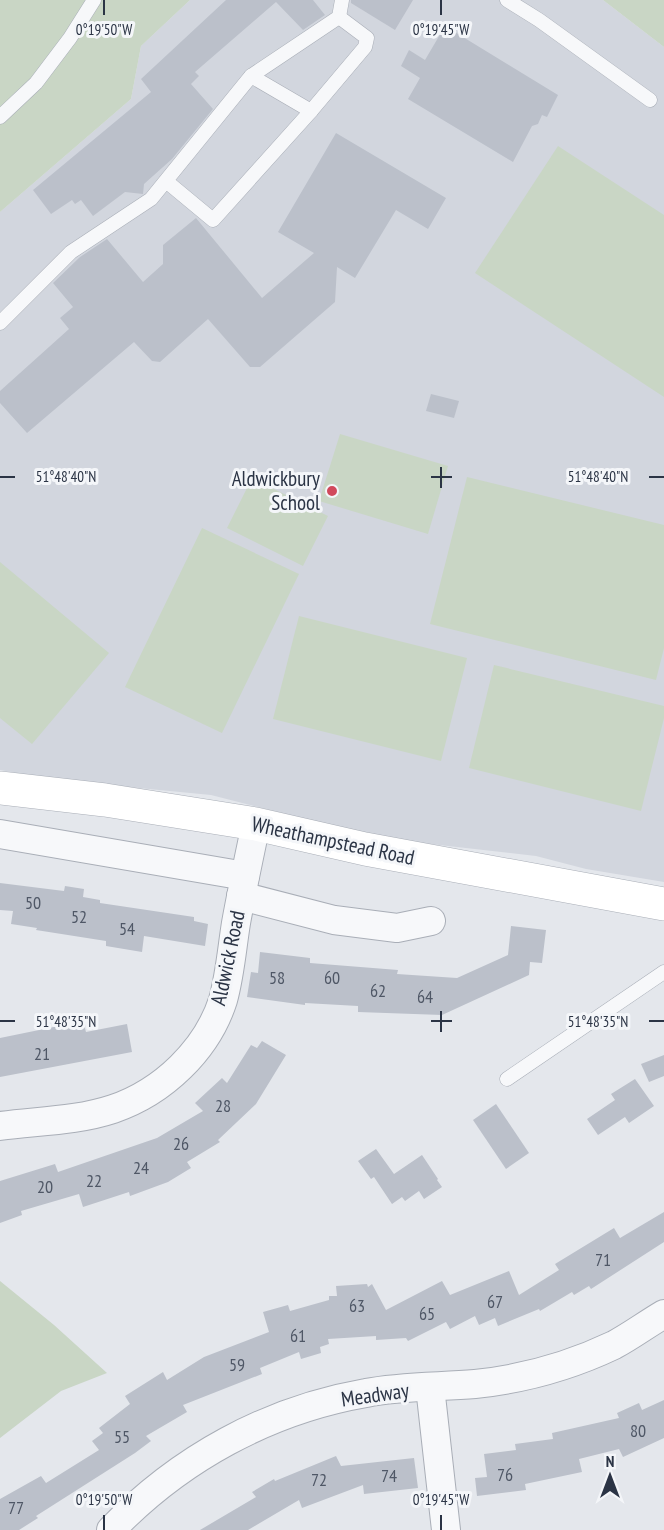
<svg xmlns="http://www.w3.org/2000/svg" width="664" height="1530" font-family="'PT Sans Narrow',sans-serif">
  <rect width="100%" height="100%" fill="#e4e7ec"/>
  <!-- built -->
  <path fill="#d2d6de" d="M190 0H603L664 47V882L586 869 536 856 413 842 361 833 211 795 56 780 0 770V212L131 99 141 46Z"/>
  <!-- green -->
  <g fill="#c9d6c5">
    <path d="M0 0H190L141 46 131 99 0 212Z"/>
    <path d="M603 0H664V47Z"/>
    <path d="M558 146 664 215V397L475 273Z"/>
    <path d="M340 434 448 466 428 534 319 501Z"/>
    <path d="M467 477 664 525V648L656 680 430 624Z"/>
    <path d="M252 478 328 516 303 566 227 528Z"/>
    <path d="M202 528 299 574 222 733 125 687Z"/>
    <path d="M0 562 109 653 32 744 0 718Z"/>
    <path d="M299 616 467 658 441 761 273 719Z"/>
    <path d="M494 665 664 706V718L641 811 469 768Z"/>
    <path d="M0 1281 54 1325 107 1373 61 1391 0 1438Z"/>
  </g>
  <!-- building -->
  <g fill="#bbc0ca">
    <path d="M226 0H313L325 15 303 30 276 2 195 72 199 76 191 84 213 109 172 159 144 184 143 194 125 192 93 216 81 200 75 204 72 200 51 214 33 190 151 92 141 79Z"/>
    <path d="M351 0H413L395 30 351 3Z"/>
    <path d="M445 26 558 95 547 117 542 115 538 124 532 126 513 162 408 99 420 78 401 66 409 50 425 60Z"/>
    <path d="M336 133 446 198 428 229 396 210 355 278 337 267 335 302 260 367H250L208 319 160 362 152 361 134 342 27 433 0 403V391L69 329 60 318 73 307 53 283 80 257 107 239 143 282 163 264V245L196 218 262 298 314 253 278 232Z"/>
    <path d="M431 394 459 401 454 418 426 411Z"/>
    <path d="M0 883 64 891 65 886 84 889 83 897 100 900V903L194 917V921L208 924 205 946 144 936 142 952 106 946V941L36 930 37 928 11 924 13 911 0 910Z"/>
    <path d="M511 926 546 930 542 963 530 962 529 975 442 1015 358 1012V1006L305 1003V1005L247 997 251 972 258 973 260 952 310 958V963L398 970 397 974 457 978 508 955Z"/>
    <path d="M83 1021 86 1032 127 1024 132 1052 0 1077V1038Z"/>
    <path d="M262 1041 286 1055 256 1104 218 1140 220 1142 187 1162 191 1168 168 1182 130 1196 129 1192 83 1207 79 1194 21 1211 22 1215 0 1223V1181L55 1164 58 1172 157 1138 203 1111 195 1103 222 1078 227 1083 251 1045 257 1048Z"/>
    <path d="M664 1055V1076L649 1082 641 1064Z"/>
    <path d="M635 1079 654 1106 629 1123 625 1117 598 1135 587 1119 615 1100 611 1094Z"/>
    <path d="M496 1104 529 1153 506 1169 473 1120Z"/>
    <path d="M376 1149 394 1174 422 1155 438 1179 437 1180 442 1187 424 1199 419 1191 405 1201 402 1197 392 1204 374 1177 371 1179 358 1161Z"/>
    <path d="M664 1212V1242L591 1289 589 1286 574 1295 572 1292 540 1311 539 1309 498 1326 495 1318 479 1325 475 1316 450 1329 446 1322 408 1341 406 1338 376 1340V1336L328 1339 329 1344 320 1347 321 1353 301 1359 299 1352 260 1368 262 1374 183 1405 187 1412 146 1436 151 1441 135 1453 36 1516 38 1518 19 1530H0V1499L41 1476 46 1483 99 1450 92 1441 103 1433 99 1428 130 1404 125 1396 163 1372 167 1380 204 1357 269 1332 263 1312 288 1305 290 1311 329 1300V1296H337L336 1286 367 1284 368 1287 372 1284 386 1310 442 1281 450 1295 509 1271 519 1295 559 1270 555 1264 614 1228 620 1238Z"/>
    <path d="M664 1400V1438L623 1457 619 1449 579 1459 582 1472 525 1484 526 1490 477 1496 475 1478 487 1477 484 1454 516 1450 515 1444 553 1439 552 1433 619 1418 617 1413 639 1403 642 1410Z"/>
    <path d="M336 1456 341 1466 414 1458 418 1488 364 1494 363 1485 302 1508 299 1500 248 1530H200L256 1497 252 1492 274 1479 275 1481Z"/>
  </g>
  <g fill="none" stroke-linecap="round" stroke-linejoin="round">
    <defs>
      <g id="lane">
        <path d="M507 0 539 20 650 100"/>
        <path d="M251 76 339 17 342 0"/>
        <path d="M311 111 365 47 367 38 339 17"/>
        <path d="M0 117 36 83 70 38 94 0"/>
        <path d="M0 323 71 252 151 199 251 76 311 111 213 220 166 181"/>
        <path d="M507 1079 664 972"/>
      </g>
      <g id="street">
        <path d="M0 834 245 876"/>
        <path d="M241 896 334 920 397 928 431 921"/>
        <path d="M0 1126C37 1121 77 1121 113 1109 163 1092 207 1050 223 1000 230 975 232 948 236 923 242 890 249 857 256 824"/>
        <path d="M430 1387 446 1530"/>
        <path d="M111 1530C179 1459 268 1410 366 1393 401 1386 439 1387 475 1384 523 1379 570 1366 614 1345 631 1336 647 1324 664 1314"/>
      </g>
      <path id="secondary" d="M0 788 105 800 256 824 365 849 664 904"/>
    </defs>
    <!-- lane casing -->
    <use href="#lane" stroke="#a9aeb7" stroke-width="15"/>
    <!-- street casing -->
    <use href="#street" stroke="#a9aeb7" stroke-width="30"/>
    <!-- secondary casing -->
    <use href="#secondary" stroke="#a9aeb7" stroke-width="34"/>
    <!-- lane -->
    <use href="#lane" stroke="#f7f8fa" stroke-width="14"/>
    <!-- street -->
    <use href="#street" stroke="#f7f8fa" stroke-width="28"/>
    <!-- secondary -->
    <use href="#secondary" stroke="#fff" stroke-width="33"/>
  </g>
  <!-- ticks -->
  <path fill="none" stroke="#2b3445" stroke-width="2" d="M104 0V15M441 0V15M441 467V488M0 477H15M431 477H452M649 477H664M441 1011V1032M0 1021H15M431 1021H452M649 1021H664M104 1515V1530M441 1515V1530"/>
  <!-- markers -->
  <circle fill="#d1495b" stroke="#f4f6f9" stroke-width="2" cx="332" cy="491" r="6"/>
  <g text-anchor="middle" stroke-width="6" stroke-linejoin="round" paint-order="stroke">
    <!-- number labels -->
    <g font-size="18" fill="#4f5766">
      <text x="33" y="909">50</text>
      <text x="79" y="923">52</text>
      <text x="127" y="935">54</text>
      <text x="277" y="984">58</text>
      <text x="332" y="984">60</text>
      <text x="378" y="997">62</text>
      <text x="425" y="1003">64</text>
      <text x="42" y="1060">21</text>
      <text x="223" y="1112">28</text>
      <text x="181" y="1150">26</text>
      <text x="141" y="1174">24</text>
      <text x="94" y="1187">22</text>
      <text x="45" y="1193">20</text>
      <text x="603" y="1266">71</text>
      <text x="495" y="1308">67</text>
      <text x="357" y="1312">63</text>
      <text x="427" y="1320">65</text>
      <text x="298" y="1342">61</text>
      <text x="237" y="1371">59</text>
      <text x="638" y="1437">80</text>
      <text x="122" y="1443">55</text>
      <text x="505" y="1481">76</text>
      <text x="389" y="1482">74</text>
      <text x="319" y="1486">72</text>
      <text x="16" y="1514">77</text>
    </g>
    <!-- poi labels -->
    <g font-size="21" fill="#2b3445" stroke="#f4f6f9" text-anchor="end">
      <text x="320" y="486">Aldwickbury<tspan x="320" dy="24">School</tspan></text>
    </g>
    <!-- street labels -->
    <g font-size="21" fill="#2b3445" stroke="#f4f6f9">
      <text transform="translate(333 841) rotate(12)" y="7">Wheathampstead Road</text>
      <text transform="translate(228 958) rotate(-78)" y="7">Aldwick Road</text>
      <text transform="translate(375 1395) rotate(-8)" y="7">Meadway</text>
    </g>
  </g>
  <g font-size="15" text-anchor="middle" fill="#2b3445" stroke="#f4f6f9" stroke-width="6" stroke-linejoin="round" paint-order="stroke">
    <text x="104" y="35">0°19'50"W</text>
    <text x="441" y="35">0°19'45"W</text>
    <text x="66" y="482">51°48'40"N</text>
    <text x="598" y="482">51°48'40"N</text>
    <text x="66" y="1027">51°48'35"N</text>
    <text x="598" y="1027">51°48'35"N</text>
    <text x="104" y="1505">0°19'50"W</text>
    <text x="441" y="1505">0°19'45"W</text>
  </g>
  <!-- north arrow -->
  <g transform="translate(610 1476)" stroke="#f4f6f9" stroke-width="4.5" paint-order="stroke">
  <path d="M0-4.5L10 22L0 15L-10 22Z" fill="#2b3445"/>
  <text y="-9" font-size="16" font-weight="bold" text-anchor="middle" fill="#2b3445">N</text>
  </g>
</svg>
